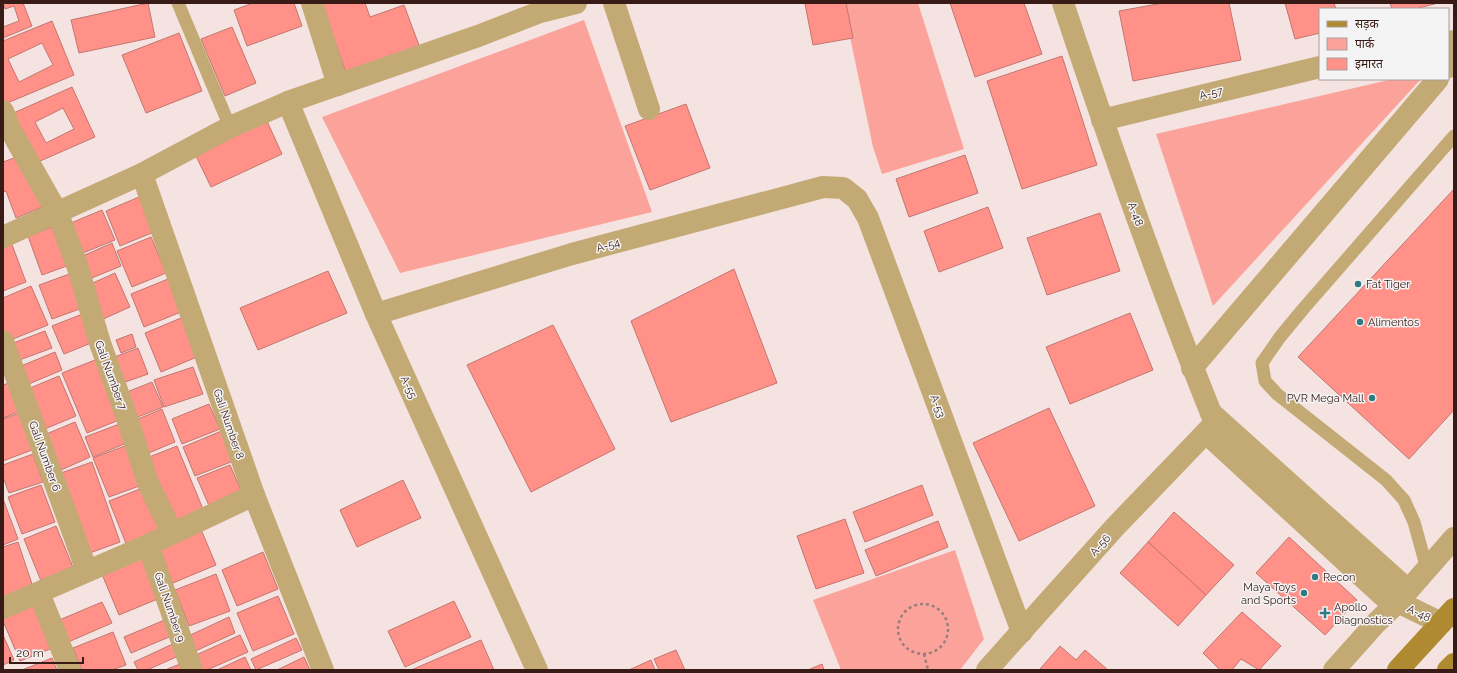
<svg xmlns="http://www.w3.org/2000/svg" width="1457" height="673" font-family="Raleway,'Noto Sans Devanagari',sans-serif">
  <rect width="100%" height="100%" fill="#f4e3e1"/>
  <!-- green -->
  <g fill="#fba39b">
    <path d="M843 3H918L964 149 882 174 873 147Z"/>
    <path d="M584 20 652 212 400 273 322 117Z"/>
    <path d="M1393 79H1421L1213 306 1156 134Z"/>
    <path d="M955 550 984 639 960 670H841L813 600Z"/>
  </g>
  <!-- building -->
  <g fill="#ff9188" stroke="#c37670" fill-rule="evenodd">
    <path d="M3 3H23L32 26 3 38V27L19 21 14 6 5 9Z"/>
    <path d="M148 3 155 37 79 53 71 20Z"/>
    <path d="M253 3H294L302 26 247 46 234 10Z"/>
    <path d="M324 3H365L370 17 404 5 420 48 346 73 322 4Z"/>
    <path d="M812 3H846L853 38 813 45 805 4Z"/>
    <path d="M950 3H1024L1042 54 975 77Z"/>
    <path d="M1163 3H1229L1241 60 1133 81 1119 11Z"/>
    <path d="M1285 3H1334L1336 9H1320V33L1295 39Z"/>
    <path d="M1390 3H1438L1415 9H1392Z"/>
    <path d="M52 21 74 75 5 104 3 99V41ZM42 43 53 65 19 82 8 59Z"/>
    <path d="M232 27 256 83 225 96 201 39Z"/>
    <path d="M179 33 202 91 146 113 122 55Z"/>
    <path d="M1062 56 1097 165 1022 189 987 81Z"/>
    <path d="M72 87 95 137 31 165 9 115ZM63 108 74 129 46 143 35 122Z"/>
    <path d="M686 104 710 168 650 190 625 126Z"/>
    <path d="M266 119 282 154 211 187 194 152Z"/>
    <path d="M22 155 42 207 16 218 6 191 3 192V162Z"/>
    <path d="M965 155 978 193 909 217 896 179Z"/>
    <path d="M1454 189V410L1409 459 1298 357Z"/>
    <path d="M139 197 154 232 120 246 106 211Z"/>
    <path d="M988 207 1003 248 939 272 924 231Z"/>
    <path d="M102 210 115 240 78 255 66 225Z"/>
    <path d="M1100 213 1120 271 1047 295 1027 238Z"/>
    <path d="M60 224 75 263 42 275 28 236Z"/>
    <path d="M151 237 166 273 132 287 117 251Z"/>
    <path d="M11 242 26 282 3 291V245Z"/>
    <path d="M112 243 121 266 87 280 78 258Z"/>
    <path d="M734 269 777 383 671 422 631 321Z"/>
    <path d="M328 271 347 313 258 350 240 308Z"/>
    <path d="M75 272 88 306 52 319 39 285Z"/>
    <path d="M115 273 130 307 101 320 86 286Z"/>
    <path d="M168 279 181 312 144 327 131 294Z"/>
    <path d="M31 286 48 325 8 341 3 330V298Z"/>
    <path d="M85 313 96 341 64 354 52 326Z"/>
    <path d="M1130 313 1153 370 1070 404 1046 347Z"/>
    <path d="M181 318 197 357 161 372 145 333Z"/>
    <path d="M553 325 615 449 531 492 467 365Z"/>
    <path d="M45 331 52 348 14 362 8 345Z"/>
    <path d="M132 334 136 347 121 353 116 340Z"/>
    <path d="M138 348 148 374 117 385 107 360Z"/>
    <path d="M55 352 62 370 24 386 16 368Z"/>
    <path d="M100 358 124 418 87 433 62 373Z"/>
    <path d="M193 367 203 394 164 407 154 380Z"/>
    <path d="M59 376 76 416 40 431 23 391Z"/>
    <path d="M12 382 23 410 3 418V385Z"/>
    <path d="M152 382 163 407 133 419 122 394Z"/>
    <path d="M209 404 220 429 182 444 172 419Z"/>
    <path d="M1049 408 1095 506 1019 541 973 443Z"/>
    <path d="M162 409 175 442 144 455 131 422Z"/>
    <path d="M23 412 37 448 3 461V419Z"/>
    <path d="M75 422 90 457 59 471 44 435Z"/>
    <path d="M122 423 129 442 93 457 85 437Z"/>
    <path d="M224 430 236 460 195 476 183 447Z"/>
    <path d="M130 444 145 484 109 497 93 458Z"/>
    <path d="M177 446 203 509 170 523 144 459Z"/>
    <path d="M33 454 43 482 9 493 3 477V465Z"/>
    <path d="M92 462 120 542 87 554 58 474Z"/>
    <path d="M230 465 243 495 210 508 197 478Z"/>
    <path d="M403 480 421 518 357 547 340 510Z"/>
    <path d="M41 485 55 522 22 534 8 497Z"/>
    <path d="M922 485 933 515 865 542 853 512Z"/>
    <path d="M145 487 163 532 127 546 109 501Z"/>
    <path d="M3 499 18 539 3 545Z"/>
    <path d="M1174 512 1234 565 1206 595 1148 542Z"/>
    <path d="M845 519 864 573 816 589 797 536Z"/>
    <path d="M938 521 948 547 876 576 865 550Z"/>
    <path d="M56 526 75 572 43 586 24 539Z"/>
    <path d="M200 527 216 565 168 585 151 548Z"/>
    <path d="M1289 537 1357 600 1325 635 1256 573Z"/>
    <path d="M18 542 34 590 3 599V547Z"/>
    <path d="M1148 542 1206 595 1178 626 1120 573Z"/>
    <path d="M263 552 278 589 237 606 222 570Z"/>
    <path d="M147 553 165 596 119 615 101 572Z"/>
    <path d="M216 574 230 611 189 626 175 590Z"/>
    <path d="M278 596 294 634 253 651 237 613Z"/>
    <path d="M454 601 471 637 405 667 388 631Z"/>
    <path d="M102 602 112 623 66 643 57 621Z"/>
    <path d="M37 604 55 647 20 661 3 621V618Z"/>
    <path d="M1242 612 1281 646 1259 670 1241 659 1232 670H1220L1203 653Z"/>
    <path d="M229 617 235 633 191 653 184 638Z"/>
    <path d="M167 619 174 635 131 653 124 637Z"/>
    <path d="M113 632 126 665 112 670H82L73 648Z"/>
    <path d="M3 635 14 660 3 665Z"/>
    <path d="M240 635 248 652 207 670H201L194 656Z"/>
    <path d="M296 638 302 650 256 670 251 659Z"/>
    <path d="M481 640 494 670H411Z"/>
    <path d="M177 642 183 654 147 670H138L134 662Z"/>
    <path d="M1060 646 1076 660 1085 650 1108 670H1041L1040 669Z"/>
    <path d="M676 650 685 670H659L654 659Z"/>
    <path d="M245 657 251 670H217Z"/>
    <path d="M304 657 310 670H277Z"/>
    <path d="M52 658 57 670H22Z"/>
    <path d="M651 660 655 670H629Z"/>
    <path d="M180 664 183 670H165Z"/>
    <path d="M822 664 824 670H808Z"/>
  </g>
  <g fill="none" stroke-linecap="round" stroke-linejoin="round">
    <!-- path -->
    <g stroke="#977f7d" stroke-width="2.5" stroke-dasharray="3 3" stroke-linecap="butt">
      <circle cx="923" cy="629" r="25"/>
      <path d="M924 654 928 670"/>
    </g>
    <!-- service -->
    <g stroke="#c3aa75" stroke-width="13">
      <path d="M178 3 230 127"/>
      <path d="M1427 569 1414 522 1404 500 1386 480 1277 394 1265 381 1262 363 1280 337 1304 308 1454 136"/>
    </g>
    <!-- minor -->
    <g stroke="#c3aa75" stroke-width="22">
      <path d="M312 3 338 85"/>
      <path d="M614 3 649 109"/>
      <path d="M1448 42 1454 41"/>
      <path d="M1448 67 1454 60"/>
      <path d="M288 102 376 314 537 670"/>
      <path d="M3 111 11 131 58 214 78 268 100 343 127 418 148 483 172 533"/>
      <path d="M1102 120 1320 67"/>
      <path d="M142 174 254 495 323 670"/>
      <path d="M3 237 142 174 230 127 288 102 478 36 540 12 576 3"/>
      <path d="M376 314 572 254 823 187 843 188 857 199 868 218 1022 632"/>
      <path d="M3 341 87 571"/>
      <path d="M1192 368 1438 79"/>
      <path d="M1211 413 1408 590"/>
      <path d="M1206 433 1394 606"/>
      <path d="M148 545 192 670"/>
      <path d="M39 593 70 670"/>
      <path d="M1398 602 1441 623"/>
      <path d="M3 608 148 545 254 495"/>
      <path d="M987 670 1115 527 1215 423C1159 285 1110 144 1063 3"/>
    </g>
    <!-- tertiary -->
    <path stroke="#c3aa75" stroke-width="22" d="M1334 670 1376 623 1398 602 1454 538"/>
    <!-- secondary -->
    <g stroke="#b08a30" stroke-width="22">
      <path d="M1398 670 1454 609"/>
      <path d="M1448 670 1454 664"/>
    </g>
  </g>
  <!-- markers -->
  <g fill="#317a82" stroke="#f4f4f4" stroke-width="1.5">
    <circle cx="1358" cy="284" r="4"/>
    <circle cx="1360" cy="322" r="4"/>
    <circle cx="1372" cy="398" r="4"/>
    <circle cx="1315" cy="577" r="4"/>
    <circle cx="1304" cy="593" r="4"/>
    <path d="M1323 607h4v4h4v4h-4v4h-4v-4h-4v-4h4z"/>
  </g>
  <g text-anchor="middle" stroke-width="3" stroke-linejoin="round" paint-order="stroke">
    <!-- street labels -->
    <g font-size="11" fill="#381a17" stroke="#f4f4f4">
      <text transform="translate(1211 93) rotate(-13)" y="4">A-57</text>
      <text transform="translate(1136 214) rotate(70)" y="4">A-48</text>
      <text transform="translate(608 245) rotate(-15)" y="4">A-54</text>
      <text transform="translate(111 375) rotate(70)" y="4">Gali Number 7</text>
      <text transform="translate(409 387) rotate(66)" y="4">A-55</text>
      <text transform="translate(938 406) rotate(70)" y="4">A-53</text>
      <text transform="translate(229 424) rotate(71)" y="4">Gali Number 8</text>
      <text transform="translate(45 456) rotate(70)" y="4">Gali Number 6</text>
      <text transform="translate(1100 545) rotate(-48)" y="4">A-56</text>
      <text transform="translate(170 607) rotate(71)" y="4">Gali Number 9</text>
      <text transform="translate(1419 613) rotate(26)" y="4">A-48</text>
    </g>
    <!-- poi labels -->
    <g font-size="11" fill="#381a17" stroke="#f4f4f4" text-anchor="start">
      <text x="1366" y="288">Fat Tiger</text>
      <text x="1368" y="326">Alimentos</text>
      <text x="1364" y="402" text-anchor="end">PVR Mega Mall</text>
      <text x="1323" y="581">Recon</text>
      <text x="1296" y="591" text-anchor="end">Maya Toys<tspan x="1296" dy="13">and Sports</tspan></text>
      <text x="1334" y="611">Apollo<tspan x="1334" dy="13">Diagnostics</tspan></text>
    </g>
  </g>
  <!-- border -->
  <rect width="1457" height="673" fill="none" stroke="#381a17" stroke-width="8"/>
  <!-- legend -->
  <rect x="1319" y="8" width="130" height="72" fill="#f4f4f4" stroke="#a99d9c"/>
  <rect x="1327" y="21" width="20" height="6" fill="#b08a30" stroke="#a99d9c"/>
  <text x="1355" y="28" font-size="12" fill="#381a17">सड़क</text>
  <rect x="1327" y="38" width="20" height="12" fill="#fba39b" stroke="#a99d9c"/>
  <text x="1355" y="48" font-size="12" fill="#381a17">पार्क</text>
  <rect x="1327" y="58" width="20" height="12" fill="#ff9188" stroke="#a99d9c"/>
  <text x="1355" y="68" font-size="12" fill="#381a17">इमारत</text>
  <!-- scale -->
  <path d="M10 657v6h73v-6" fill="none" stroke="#381a17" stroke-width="2"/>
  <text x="16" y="657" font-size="12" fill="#381a17" stroke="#f4f4f4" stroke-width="3" paint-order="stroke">20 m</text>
</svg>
